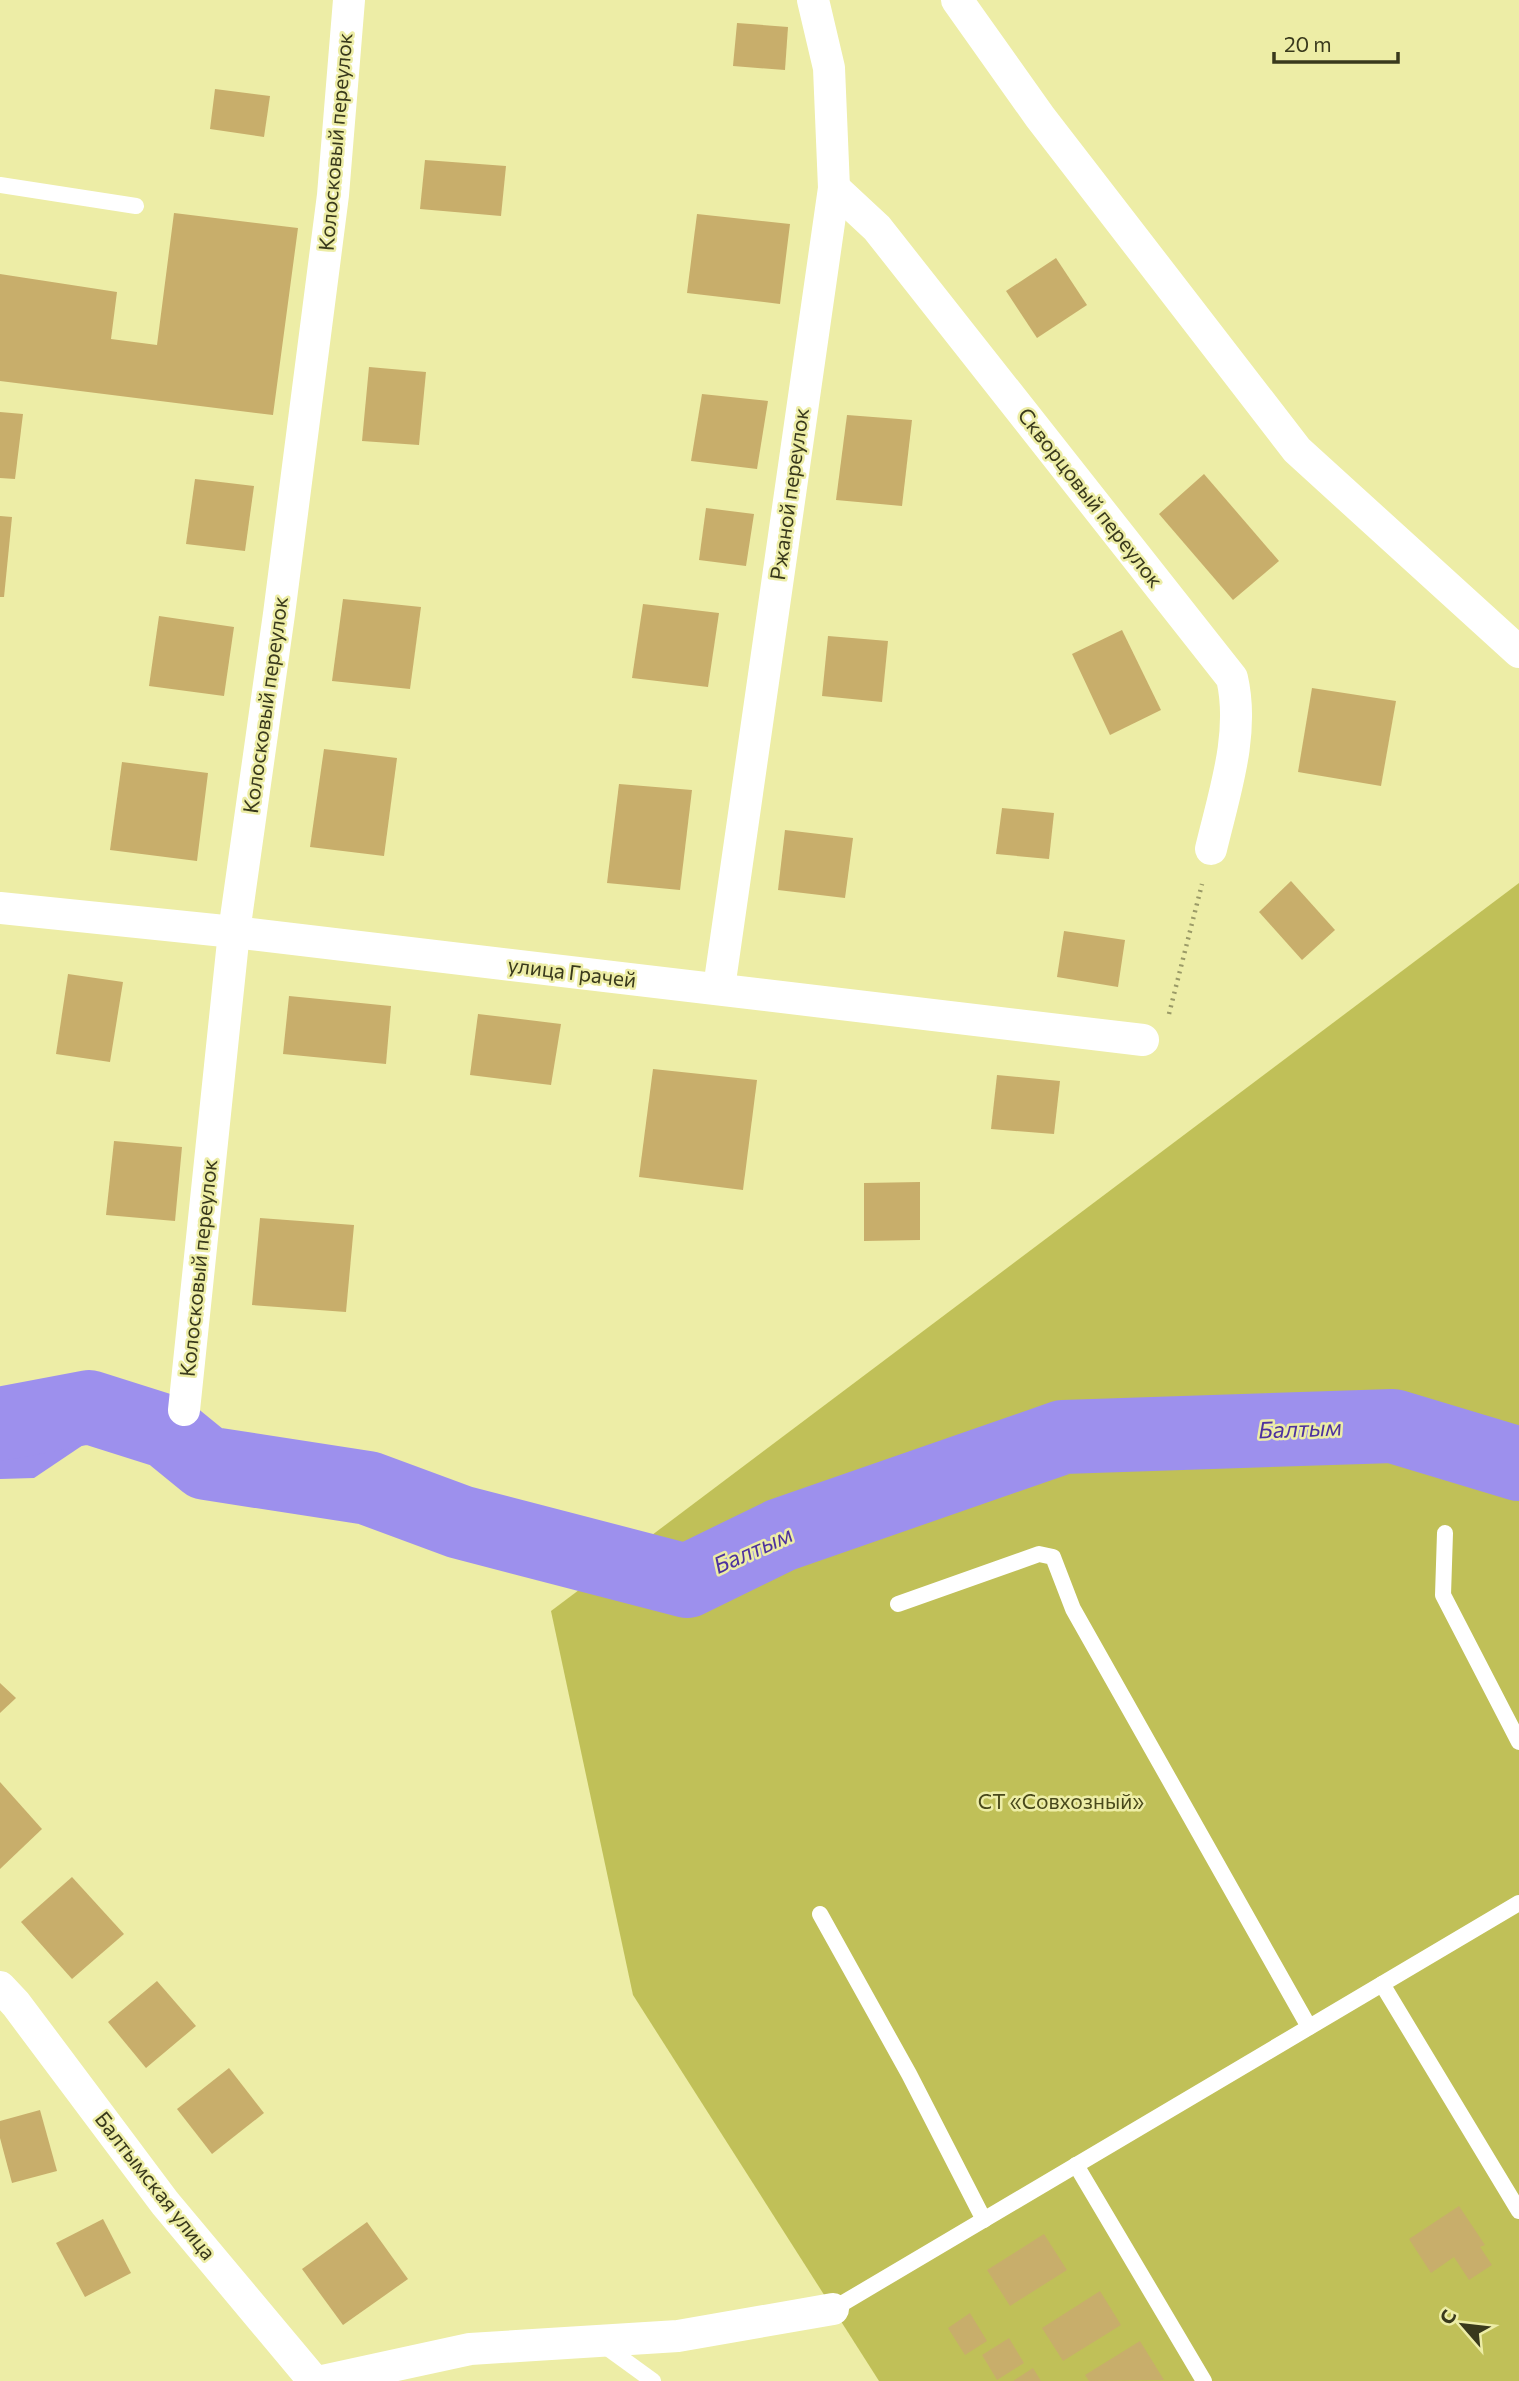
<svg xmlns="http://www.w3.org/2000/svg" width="1519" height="2381" font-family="Commissioner,sans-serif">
  <rect width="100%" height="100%" fill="#ededa6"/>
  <!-- green -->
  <path fill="#c0c058" d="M1519 883V2381H879L633 1995 551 1611Z"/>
  <!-- water -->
  <path fill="#9d90ed" d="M86 1374 92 1439 34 1478 0 1479V1391Z"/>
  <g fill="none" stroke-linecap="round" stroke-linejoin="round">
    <!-- river -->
    <path stroke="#9d90ed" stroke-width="74" d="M0 1424 89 1407 168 1432 206 1463 368 1488 460 1522 687 1581 781 1535 1063 1437 1393 1426 1519 1464"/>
  </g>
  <!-- building -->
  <g fill="#c8ae6b">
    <path d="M737 23 788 27 785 70 733 66Z"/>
    <path d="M215 89 270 96 264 137 210 129Z"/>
    <path d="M425 160 506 166 501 216 420 209Z"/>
    <path d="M174 213 298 228 273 415 0 381V274L117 292 111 339 157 345Z"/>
    <path d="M697 214 790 224 780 304 687 293Z"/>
    <path d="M1056 258 1087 305 1037 338 1006 291Z"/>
    <path d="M369 367 426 372 419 445 362 441Z"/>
    <path d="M702 394 768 401 757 469 691 461Z"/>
    <path d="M0 412 23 414 15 479 0 478Z"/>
    <path d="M847 415 912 420 902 506 836 500Z"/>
    <path d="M1204 474 1279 561 1233 600 1159 514Z"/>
    <path d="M195 479 254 486 245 551 186 544Z"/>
    <path d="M706 508 754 514 746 566 699 560Z"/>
    <path d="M0 516 12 517 4 597H0Z"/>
    <path d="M343 599 421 607 410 689 332 681Z"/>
    <path d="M643 604 719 613 708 687 632 678Z"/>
    <path d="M159 616 234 627 224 696 149 686Z"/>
    <path d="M1122 630 1161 710 1110 735 1072 654Z"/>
    <path d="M828 636 888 641 882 702 822 696Z"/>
    <path d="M1312 688 1396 701 1381 786 1298 772Z"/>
    <path d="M324 749 397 758 384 856 310 847Z"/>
    <path d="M122 762 208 773 197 861 110 850Z"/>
    <path d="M619 784 692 790 680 890 607 883Z"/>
    <path d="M1002 808 1054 813 1049 859 996 854Z"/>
    <path d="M785 830 853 838 845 898 778 890Z"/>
    <path d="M1291 881 1335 930 1302 960 1259 912Z"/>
    <path d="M1064 931 1125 940 1118 987 1057 977Z"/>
    <path d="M68 974 123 982 110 1062 56 1054Z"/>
    <path d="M289 996 391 1006 386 1064 283 1054Z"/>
    <path d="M478 1014 561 1024 551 1085 470 1075Z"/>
    <path d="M653 1069 757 1080 743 1190 639 1177Z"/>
    <path d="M997 1075 1060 1081 1054 1134 991 1129Z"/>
    <path d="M114 1141 182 1147 175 1221 106 1215Z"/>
    <path d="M920 1182V1240L864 1241V1183Z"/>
    <path d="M260 1218 354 1225 346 1312 252 1305Z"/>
    <path d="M0 1683 16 1698 0 1713Z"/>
    <path d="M0 1782 42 1829 0 1869Z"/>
    <path d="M72 1877 124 1934 72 1979 21 1922Z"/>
    <path d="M157 1981 196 2026 146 2068 108 2022Z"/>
    <path d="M229 2068 264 2113 212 2154 177 2109Z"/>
    <path d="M40 2110 57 2171 12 2183 0 2138V2121Z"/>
    <path d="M1459 2206 1485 2245 1480 2247 1492 2265 1469 2280 1454 2257 1431 2273 1409 2239Z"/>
    <path d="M103 2219 131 2273 85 2297 56 2243Z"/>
    <path d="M367 2222 408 2279 343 2325 302 2269Z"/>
    <path d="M1044 2234 1067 2270 1010 2306 987 2270Z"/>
    <path d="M1100 2291 1121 2325 1063 2361 1042 2328Z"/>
    <path d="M970 2313 987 2341 965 2355 948 2328Z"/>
    <path d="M1009 2338 1024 2363 997 2380 982 2355Z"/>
    <path d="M1140 2341 1164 2380 1089 2381 1085 2375Z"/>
    <path d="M1033 2368 1041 2381H1013Z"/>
  </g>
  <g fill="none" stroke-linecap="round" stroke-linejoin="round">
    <!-- path -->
    <path stroke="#9a9a67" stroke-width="4.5" stroke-dasharray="2 5" stroke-linecap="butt" d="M1169 1014 1202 884"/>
    <!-- service -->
    <g stroke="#fff" stroke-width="16">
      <path d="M0 185 136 206"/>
      <path d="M1445 1533 1443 1595 1519 1742"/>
      <path d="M898 1604 1039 1554 1053 1557 1073 1609 1309 2027"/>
      <path d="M820 1914 909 2074 984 2220"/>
      <path d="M1382 1984 1519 2211"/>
      <path d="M1076 2165 1204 2381"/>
      <path d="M833 2309 1519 1903"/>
      <path d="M602 2344 653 2381"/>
    </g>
    <!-- minor -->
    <g stroke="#fff" stroke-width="32">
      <path d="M957 0 1040 117 1297 450 1519 652"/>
      <path d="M834 188 877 228 1232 678C1245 734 1224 794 1211 849"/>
      <path d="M0 908 234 932 1143 1040"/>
      <path d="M719 988 834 188 829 68 813 0"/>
      <path d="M184 1410 234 932 279 614 333 195 349 0"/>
      <path d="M0 1987 16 2004 165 2203 314 2381"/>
      <path d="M323 2381 470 2349 678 2336 833 2309"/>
    </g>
  </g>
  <g text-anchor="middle" stroke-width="5" stroke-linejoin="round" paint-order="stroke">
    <!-- street labels -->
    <g font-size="21" fill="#39391c" stroke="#ededa6">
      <text transform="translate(336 142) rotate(-85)" y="7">Колосковый переулок</text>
      <text transform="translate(790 494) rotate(-82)" y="7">Ржаной переулок</text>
      <text transform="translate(1090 498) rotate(52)" y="7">Скворцовый переулок</text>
      <text transform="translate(266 705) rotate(-82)" y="7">Колосковый переулок</text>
      <text transform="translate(572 973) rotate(7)" y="7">улица Грачей</text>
      <text transform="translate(199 1268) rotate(-84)" y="7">Колосковый переулок</text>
      <text transform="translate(155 2186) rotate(52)" y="7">Балтымская улица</text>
    </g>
    <!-- park labels -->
    <g font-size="21" fill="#49491b" stroke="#ededa6">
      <text x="1061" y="1809">СТ «Совхозный»</text>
    </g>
    <!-- water labels -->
    <g font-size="23" font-style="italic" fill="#4d329e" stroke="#ededa6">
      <text transform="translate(1300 1429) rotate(-2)" y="8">Балтым</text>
      <text transform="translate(753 1550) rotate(-24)" y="8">Балтым</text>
    </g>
  </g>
  <!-- north arrow -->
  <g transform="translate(1463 2325) rotate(298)" stroke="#ededa6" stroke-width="5" paint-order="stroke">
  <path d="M0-5L12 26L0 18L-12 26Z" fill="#39391c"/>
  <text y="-10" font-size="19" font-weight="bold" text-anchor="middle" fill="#39391c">С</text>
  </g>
  <!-- scale -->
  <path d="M1274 52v10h124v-10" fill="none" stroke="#39391c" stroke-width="3.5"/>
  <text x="1284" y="52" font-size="21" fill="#39391c" stroke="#ededa6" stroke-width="5" paint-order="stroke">20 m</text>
</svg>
